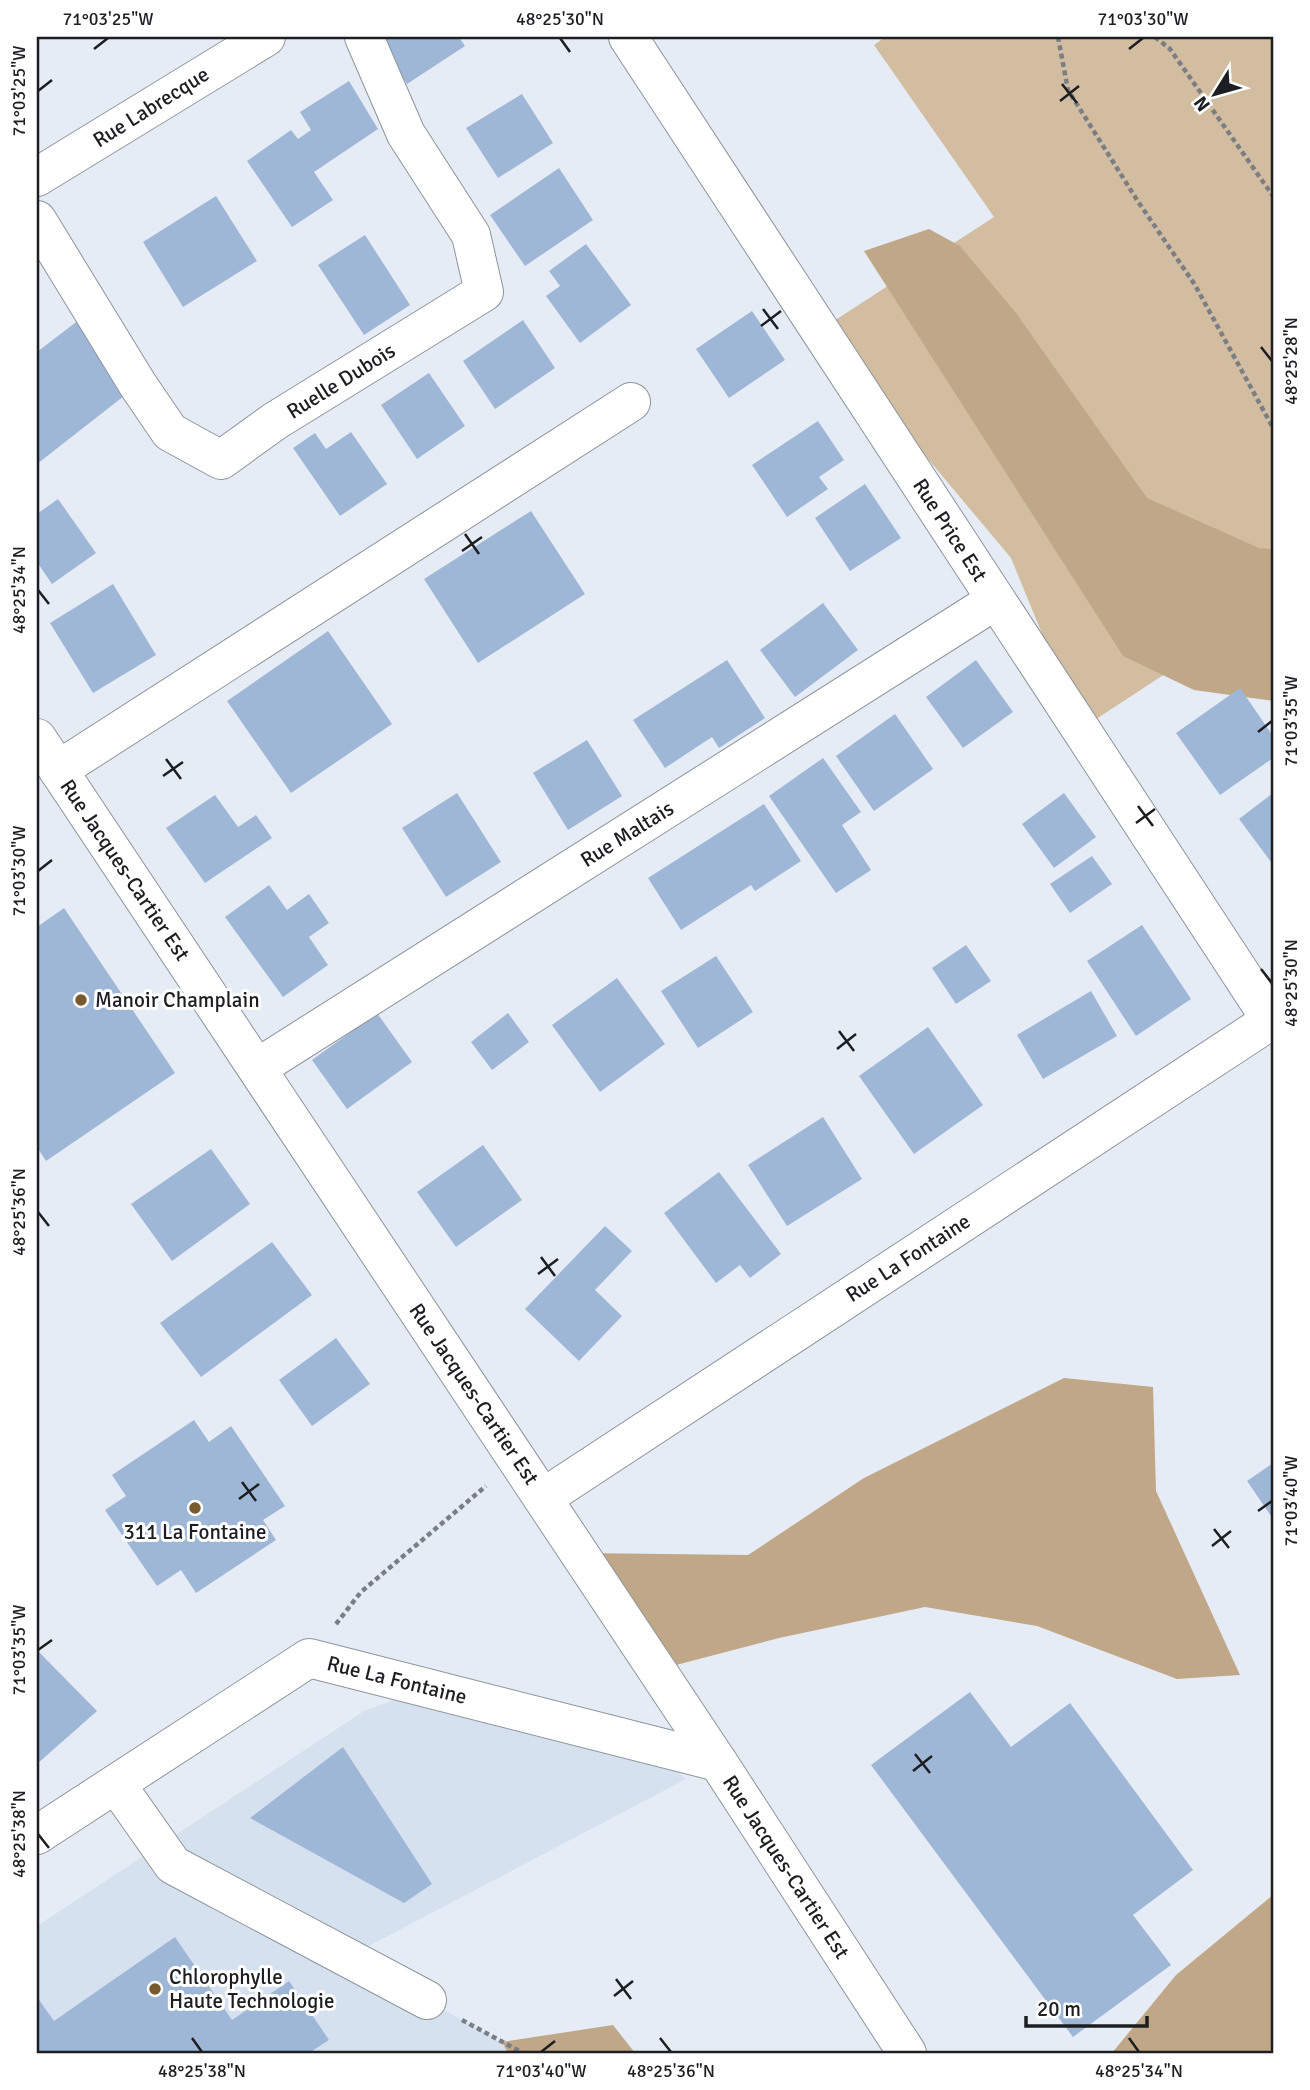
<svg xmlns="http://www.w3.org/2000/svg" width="1310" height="2090" font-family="Signika,sans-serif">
  <rect width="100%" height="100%" fill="#e6ecf5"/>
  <!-- built -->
  <path fill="#d6e1f0" d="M410 1694 656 1751 686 1779 348 1957 502 2042 508 2053H37V1926L364 1711Z"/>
  <!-- green -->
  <path fill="#d3bda1" d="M885 37H1273V603L1081 729 1011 558 820 330 994 217 874 45Z"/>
  <!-- forest -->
  <g fill="#c0a787">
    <path d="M929 229 960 246 1016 313 1147 498 1259 548 1273 549V701L1194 690 1123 656 864 251Z"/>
    <path d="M1064 1378 1153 1387 1156 1491 1240 1675 1177 1679 1037 1626 925 1607 779 1638 657 1670 579 1553 748 1555 864 1478Z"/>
    <path d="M1273 1895V2042L1270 2053H1112L1176 1975Z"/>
    <path d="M613 2025 635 2053H508L502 2042Z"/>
  </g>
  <!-- building -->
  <g fill="#9fb7d7">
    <path d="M387 37H459L465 46 407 84 379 42Z"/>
    <path d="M349 81 378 129 314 172 333 200 292 227 247 161 291 130 298 139 311 130 300 112Z"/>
    <path d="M522 94 553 143 498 178 466 128Z"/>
    <path d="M559 168 593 220 525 266 490 215Z"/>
    <path d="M216 196 257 261 183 307 143 242Z"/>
    <path d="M365 235 410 305 364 335 318 265Z"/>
    <path d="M586 244 631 305 580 343 546 296 560 286 549 271Z"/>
    <path d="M752 311 785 360 729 398 696 349Z"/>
    <path d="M84 316 138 385 37 464V352Z"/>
    <path d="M523 320 555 368 495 409 463 361Z"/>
    <path d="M429 373 465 426 417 459 381 405Z"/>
    <path d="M818 421 844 460 819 477 828 489 787 517 752 465Z"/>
    <path d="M351 432 387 484 340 516 293 448 315 433 326 449Z"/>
    <path d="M865 484 901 538 850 571 815 518Z"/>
    <path d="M58 499 96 553 52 584 37 562V514Z"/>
    <path d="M531 511 585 594 478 663 424 579Z"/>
    <path d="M113 584 156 655 93 693 50 623Z"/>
    <path d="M823 603 858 650 795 697 760 650Z"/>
    <path d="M328 631 392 724 291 793 227 701Z"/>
    <path d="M727 660 765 718 719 748 712 737 665 768 633 720Z"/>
    <path d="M976 660 1013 712 963 748 926 697Z"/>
    <path d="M1240 688 1273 736V758L1220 795 1176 733Z"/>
    <path d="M895 714 933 769 874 811 836 756Z"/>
    <path d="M587 740 622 796 568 830 533 773Z"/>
    <path d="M823 758 861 812 842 825 871 870 836 893 769 796Z"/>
    <path d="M457 793 501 862 446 897 402 828Z"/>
    <path d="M1064 793 1096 837 1054 868 1022 824Z"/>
    <path d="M1273 793V861L1271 862 1239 819Z"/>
    <path d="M215 795 238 827 256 815 272 838 205 883 166 828Z"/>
    <path d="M764 804 801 861 755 891 751 885 681 930 648 878Z"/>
    <path d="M1092 856 1112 884 1070 913 1050 884Z"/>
    <path d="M269 885 287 910 309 894 329 923 309 937 328 965 283 997 225 917Z"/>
    <path d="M64 908 175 1073 46 1161 37 1147V927Z"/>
    <path d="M1142 925 1191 999 1136 1036 1087 961Z"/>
    <path d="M966 945 991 981 956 1004 932 968Z"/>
    <path d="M716 956 753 1012 698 1048 661 991Z"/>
    <path d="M617 978 665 1044 600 1092 552 1025Z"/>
    <path d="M1091 991 1117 1036 1043 1079 1017 1035Z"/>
    <path d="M377 1013 412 1062 347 1109 312 1060Z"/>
    <path d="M508 1013 529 1042 492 1070 471 1042Z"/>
    <path d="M928 1027 983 1105 914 1154 859 1076Z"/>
    <path d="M823 1117 862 1179 787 1226 748 1165Z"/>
    <path d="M483 1145 522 1200 456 1247 417 1192Z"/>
    <path d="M211 1149 250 1204 172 1261 131 1204Z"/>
    <path d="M719 1172 781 1254 750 1278 740 1265 716 1283 664 1213Z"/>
    <path d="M605 1226 632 1251 595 1290 622 1316 579 1361 525 1309Z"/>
    <path d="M272 1242 312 1295 201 1377 160 1323Z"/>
    <path d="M336 1338 370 1384 312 1426 279 1380Z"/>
    <path d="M194 1420 209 1442 231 1426 285 1506 263 1520 276 1540 196 1593 181 1570 157 1586 105 1510 126 1496 112 1475Z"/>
    <path d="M1273 1463V1519L1247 1481Z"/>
    <path d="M37 1650 97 1711 37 1764Z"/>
    <path d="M970 1692 1011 1747 1070 1703 1193 1870 1133 1915 1171 1965 1073 2037 871 1765Z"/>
    <path d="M343 1747 432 1884 404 1903 250 1818Z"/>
    <path d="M175 1937 232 2020 289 1981 329 2040 309 2053H37V1997L54 2021Z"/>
  </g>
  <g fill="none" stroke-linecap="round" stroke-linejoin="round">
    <defs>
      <g id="minor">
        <path d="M628 37 1273 1023"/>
        <path d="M37 177 266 37"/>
        <path d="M37 220 138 385 170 432 221 460 275 421 484 292 471 235 406 134 364 37"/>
        <path d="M58 770 631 402"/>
        <path d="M257 1068 996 600"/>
        <path d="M543 1498 1273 1019"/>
        <path d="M116 1784 173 1865 427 2000"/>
        <path d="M37 1835 309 1658 718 1762"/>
      </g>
      <path id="major" d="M37 738 718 1762 907 2053"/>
    </defs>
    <!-- minor casing -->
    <use href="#minor" stroke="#8e949c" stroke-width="40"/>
    <!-- major casing -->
    <use href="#major" stroke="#8e949c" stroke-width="40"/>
    <!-- path -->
    <g stroke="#7b7f85" stroke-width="4.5" stroke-dasharray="5 3.5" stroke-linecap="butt">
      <path d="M1058 37 1068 90 1137 200 1195 285 1273 428"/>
      <path d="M1155 37 1170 49 1273 196"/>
      <path d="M336 1624 361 1592 486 1486"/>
      <path d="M462 2020 523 2053"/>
    </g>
    <!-- minor -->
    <use href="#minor" stroke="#fff" stroke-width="38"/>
    <!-- major -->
    <use href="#major" stroke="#fff" stroke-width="38"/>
  </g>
  <!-- ticks -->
  <path fill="none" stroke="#1c1e21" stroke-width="2.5" d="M560 38 570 52M94 49 108 38M1129 49 1143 38M1062 84 1077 103M38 91 52 80M1060 101 1079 86M763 309 778 329M761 326 781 311M1261 347 1272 361M465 534 479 554M462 551 482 537M38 590 49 604M1258 732 1272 721M166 759 181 779M163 776 183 762M1138 806 1153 826M1136 823 1155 809M38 871 52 860M1261 969 1272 983M839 1031 854 1051M837 1049 856 1034M38 1212 49 1226M541 1257 555 1276M538 1274 558 1259M242 1482 256 1501M239 1499 259 1484M1258 1511 1272 1501M1214 1529 1229 1548M1212 1546 1231 1531M38 1650 52 1640M915 1754 930 1773M913 1771 932 1756M38 1834 49 1848M616 1979 631 1999M614 1996 633 1981M192 2038 202 2052M660 2038 671 2052M1129 2038 1139 2052M541 2052 555 2041"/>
  <!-- markers -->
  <g fill="#785a2e" stroke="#fff" stroke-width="2.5">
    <circle cx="81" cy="1000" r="7"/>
    <circle cx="195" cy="1508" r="7"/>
    <circle cx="155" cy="1989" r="7"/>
  </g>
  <g text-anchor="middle" stroke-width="6" stroke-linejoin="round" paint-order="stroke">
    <!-- street labels -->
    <g font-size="21" fill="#1c1e21" stroke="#fff">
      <text transform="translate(151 107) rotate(-32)" y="7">Rue Labrecque</text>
      <text transform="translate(341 381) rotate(-32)" y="7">Ruelle Dubois</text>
      <text transform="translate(950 530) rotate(57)" y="7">Rue Price Est</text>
      <text transform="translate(627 834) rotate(-32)" y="7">Rue Maltais</text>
      <text transform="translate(125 870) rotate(56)" y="7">Rue Jacques-Cartier Est</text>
      <text transform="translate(908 1258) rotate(-33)" y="7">Rue La Fontaine</text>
      <text transform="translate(474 1394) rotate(56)" y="7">Rue Jacques-Cartier Est</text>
      <text transform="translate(397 1680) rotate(14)" y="7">Rue La Fontaine</text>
      <text transform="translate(786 1867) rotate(57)" y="7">Rue Jacques-Cartier Est</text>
    </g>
    <!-- poi labels -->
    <g font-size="21" fill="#1c1e21" stroke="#fff" text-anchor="start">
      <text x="95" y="1007">Manoir Champlain</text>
      <text x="195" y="1539" text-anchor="middle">311 La Fontaine</text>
      <text x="169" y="1984">Chlorophylle<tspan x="169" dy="24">Haute Technologie</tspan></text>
    </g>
  </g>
  <!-- border -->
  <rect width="1310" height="2090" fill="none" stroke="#ffffff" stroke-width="77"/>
  <!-- north arrow -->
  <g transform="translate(1215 94) rotate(233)" stroke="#ffffff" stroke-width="5" paint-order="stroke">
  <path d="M0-5L12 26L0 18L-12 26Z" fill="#1c1e21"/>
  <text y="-10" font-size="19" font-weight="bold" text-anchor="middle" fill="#1c1e21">N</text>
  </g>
  <!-- scale -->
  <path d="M1026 2016v10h121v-10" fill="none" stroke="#1c1e21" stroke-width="3.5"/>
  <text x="1037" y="2016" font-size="21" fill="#1c1e21" stroke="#ffffff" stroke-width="5" paint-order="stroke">20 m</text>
  <rect x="38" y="38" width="1234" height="2014" fill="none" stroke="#1c1e21" stroke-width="2.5"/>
  <g font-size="18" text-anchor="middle" fill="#1c1e21">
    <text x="108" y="25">71°03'25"W</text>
    <text x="560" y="25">48°25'30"N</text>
    <text x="1143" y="25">71°03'30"W</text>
    <text transform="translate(19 91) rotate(-90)" y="6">71°03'25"W</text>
    <text transform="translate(1291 361) rotate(-90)" y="6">48°25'28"N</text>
    <text transform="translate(19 590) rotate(-90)" y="6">48°25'34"N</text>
    <text transform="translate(1291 721) rotate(-90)" y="6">71°03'35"W</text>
    <text transform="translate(19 871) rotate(-90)" y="6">71°03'30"W</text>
    <text transform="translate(1291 983) rotate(-90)" y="6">48°25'30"N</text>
    <text transform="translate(19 1212) rotate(-90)" y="6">48°25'36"N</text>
    <text transform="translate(1291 1501) rotate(-90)" y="6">71°03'40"W</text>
    <text transform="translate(19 1650) rotate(-90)" y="6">71°03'35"W</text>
    <text transform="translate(19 1834) rotate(-90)" y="6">48°25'38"N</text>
    <text x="202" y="2077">48°25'38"N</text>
    <text x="541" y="2077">71°03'40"W</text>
    <text x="671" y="2077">48°25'36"N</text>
    <text x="1139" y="2077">48°25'34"N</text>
  </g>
</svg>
